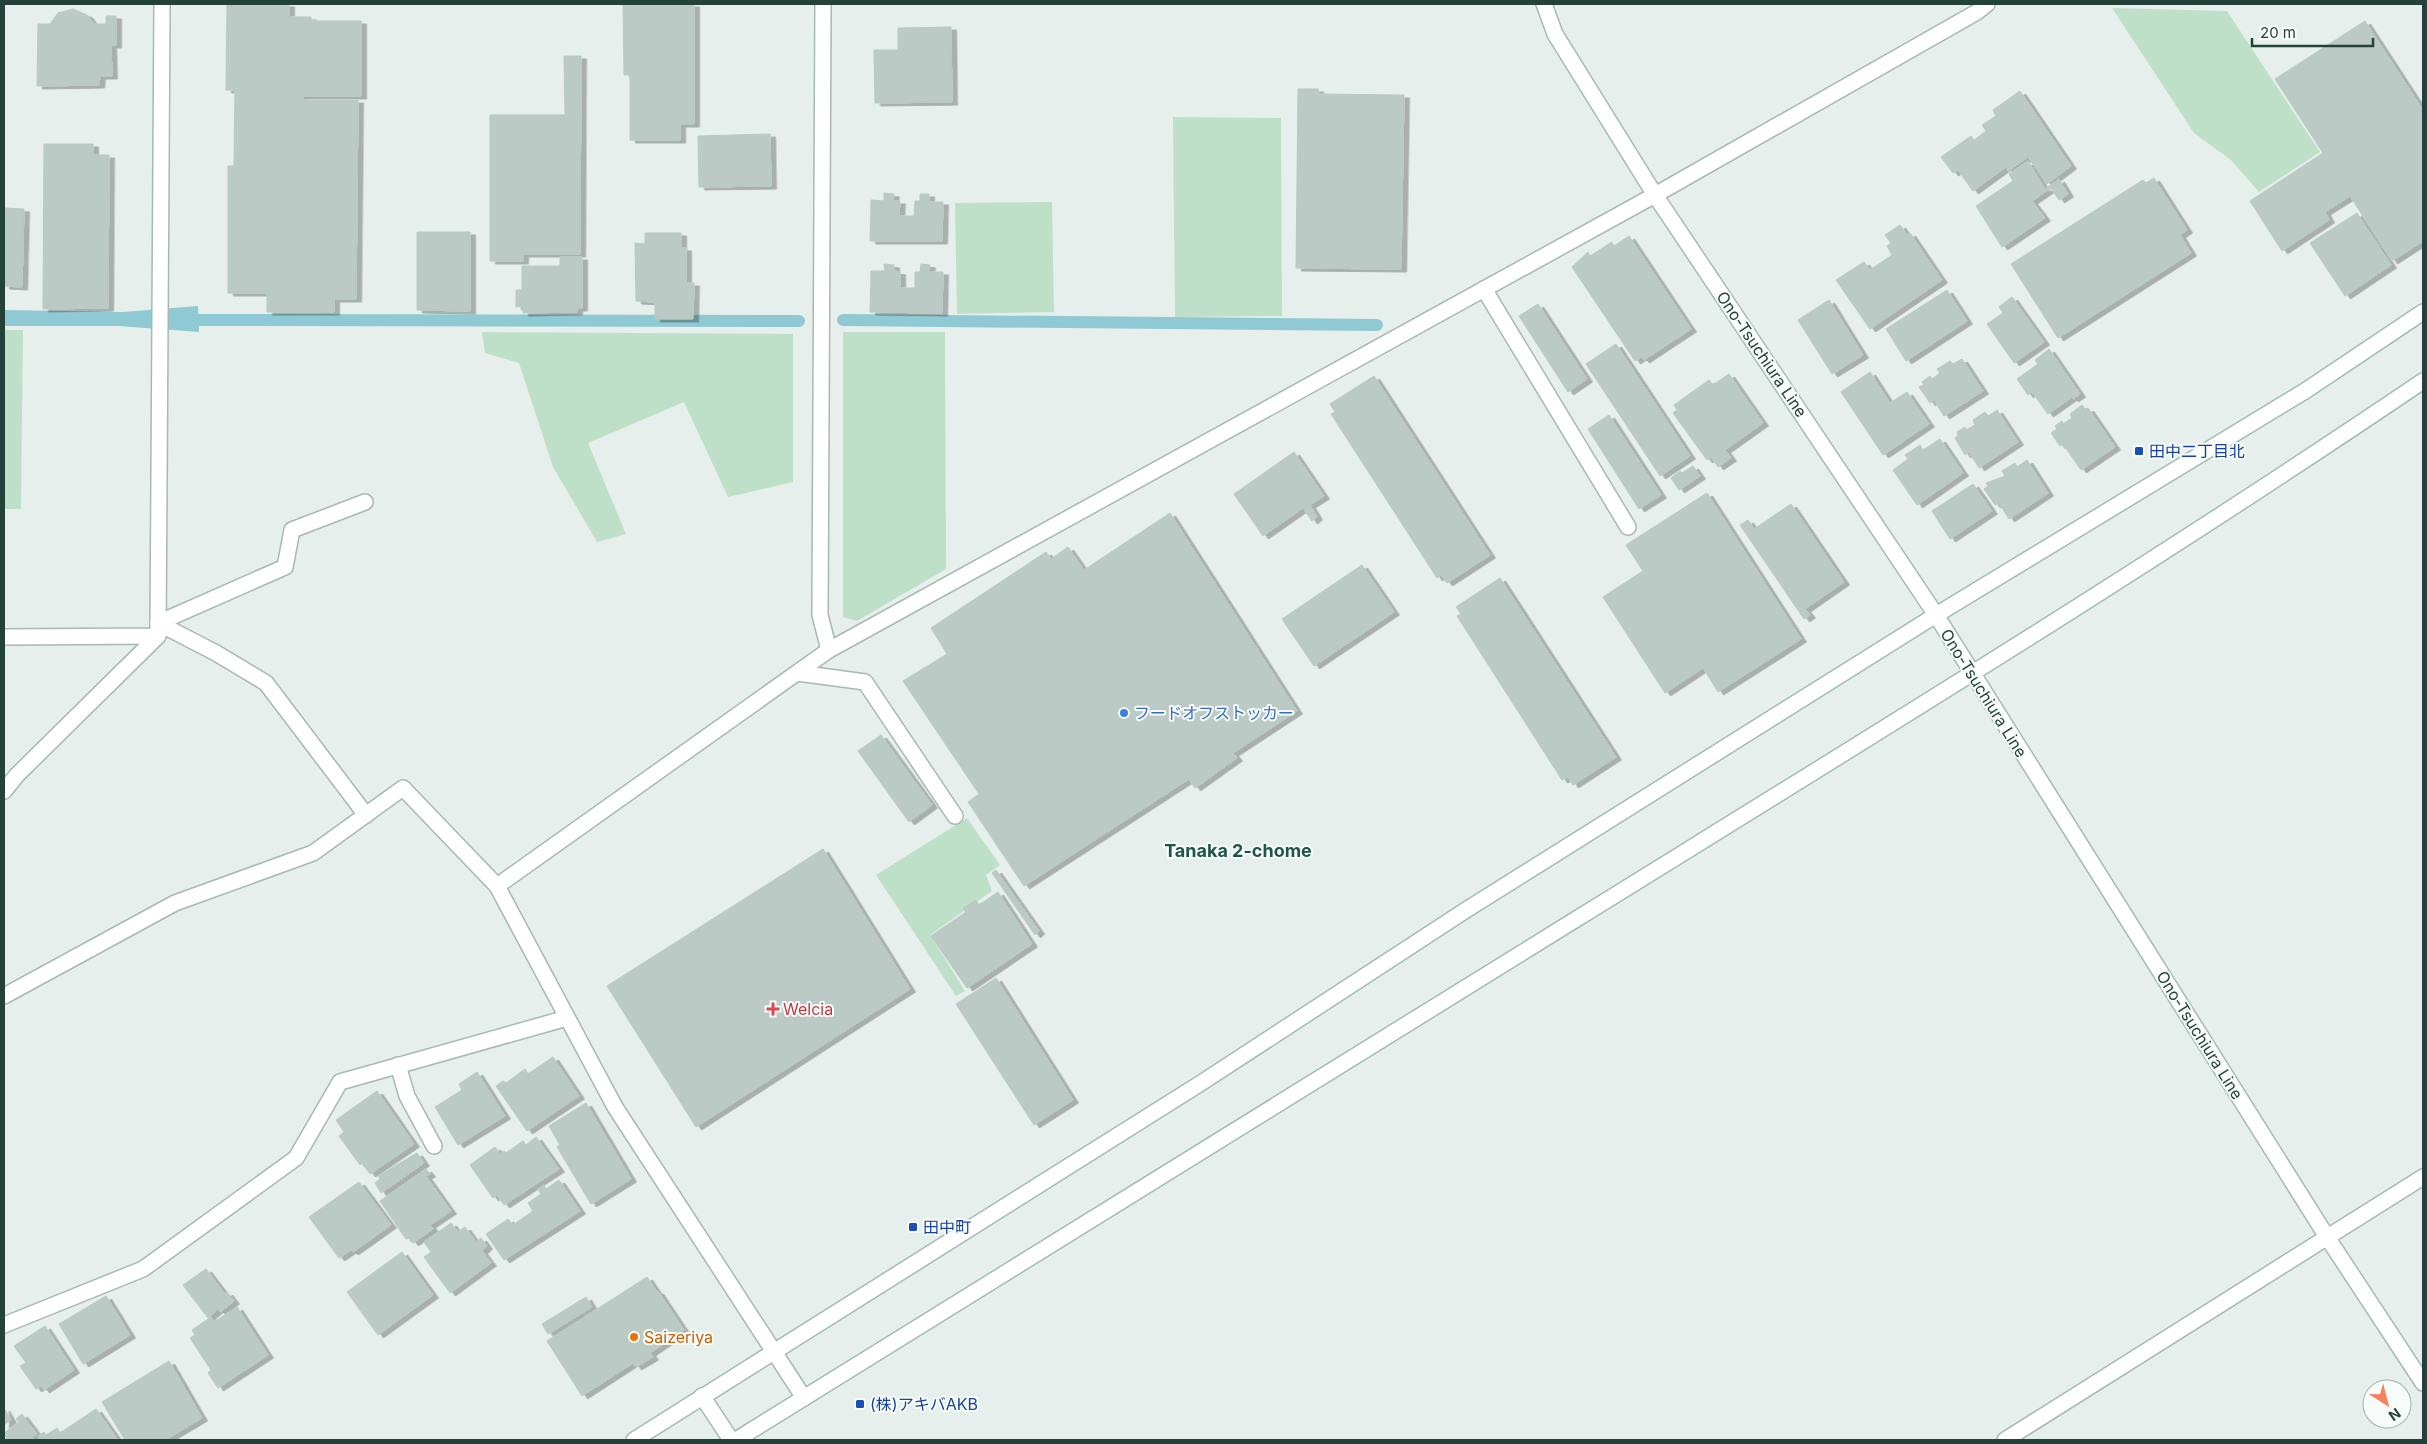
<svg xmlns="http://www.w3.org/2000/svg" width="2427" height="1444" font-family="Inter,'Noto Sans JP',sans-serif">
  <defs>
    <filter id="shadow"><feDropShadow dx="5.5" dy="3" stdDeviation="0" flood-color="#0004"/></filter>
  </defs>
  <rect width="100%" height="100%" fill="#e6efeb"/>
  <!-- green -->
  <g fill="#bfe0c8">
    <path d="M2112 8 2227 11 2320 152 2259 192 2231 160 2194 133Z"/>
    <path d="M1173 117 1281 118 1282 316 1175 317Z"/>
    <path d="M1052 202 1054 312 957 314 955 203Z"/>
    <path d="M4 330H23L21 509H4Z"/>
    <path d="M482 332 793 334V482L728 497 684 402 588 443 626 534 597 542 553 467 519 363 485 353Z"/>
    <path d="M843 332H945L946 569 857 621 843 617Z"/>
    <path d="M967 818 1000 865 986 875 992 891 930 935 965 991 956 996 876 875Z"/>
  </g>
  <!-- water -->
  <path fill="#8ec9d4" d="M198 306 199 332 119 326H4V310L123 312Z"/>
  <g fill="none" stroke-linecap="round" stroke-linejoin="round">
    <!-- stream -->
    <g stroke="#8ec9d4" stroke-width="12">
      <path d="M197 320 799 321"/>
      <path d="M843 320 1377 325"/>
    </g>
  </g>
  <!-- building -->
  <g fill="#bbcac4" stroke="#b8c9c2" filter="url(#shadow)">
    <path d="M227 4H289V17H311V21H361V96H303V100H358L356 299H334V312H267V293H228V166H234L235 90H226Z"/>
    <path d="M623 4H694V124H680V140H630V75H624Z"/>
    <path d="M73 9 87 15 94 24H106V16H116V45H111L112 76H100L99 85 37 86 38 24H50L58 13Z"/>
    <path d="M2365 21 2423 110V241L2392 261 2350 196 2325 212 2329 220 2282 251 2250 201 2323 153 2275 79Z"/>
    <path d="M951 27 952 102 875 103 874 50H898V28Z"/>
    <path d="M564 56H581L580 254H523V261H490V115H565Z"/>
    <path d="M1298 89H1318L1319 94 1404 95 1401 269 1296 268Z"/>
    <path d="M2020 91 2071 166 2047 184 2028 157 2008 171 2006 167 1973 191 1958 170 1953 173 1941 157 1971 136 1974 140 1986 131 1982 125 1996 116 1993 110Z"/>
    <path d="M770 134 771 186 699 187 698 136Z"/>
    <path d="M44 144H93V155H109L108 308 43 309Z"/>
    <path d="M2028 161 2045 189 2059 179 2068 194 2059 200 2051 188 2032 201 2045 218 2002 247 1976 206 2013 181 2009 174Z"/>
    <path d="M2154 178 2187 230 2180 235 2191 253 2058 338 2011 264 2143 180 2146 183Z"/>
    <path d="M884 193 894 194 893 201H900L899 216H914L915 201H920V194H929V202H943L942 241H870L871 200 884 201Z"/>
    <path d="M4 208 24 209 22 287 4 286Z"/>
    <path d="M2357 213 2391 265 2345 296 2310 243Z"/>
    <path d="M1900 225 1907 235 1910 233 1942 280 1870 329 1836 280 1864 262 1870 270 1892 255 1887 246 1891 243 1885 235Z"/>
    <path d="M417 232H470V311L417 310Z"/>
    <path d="M645 233H681V248H686V283H694L693 319H655V302L636 301 635 243 645 244Z"/>
    <path d="M1629 236 1691 329 1644 360 1641 357 1635 361 1572 267 1588 252 1590 256 1612 242 1614 246Z"/>
    <path d="M560 257H582V308H577V312L523 313V306L516 307V290H522V266H560Z"/>
    <path d="M884 264 894 265V271L900 272V288H915V272H920L921 264 930 265 929 272H943L942 313 870 312 871 271H885Z"/>
    <path d="M1947 290 1967 321 1906 361 1886 329Z"/>
    <path d="M2012 297 2044 342 2014 363 1987 324 2003 313 1999 307Z"/>
    <path d="M1829 300 1863 355 1832 374 1798 320Z"/>
    <path d="M1538 304 1587 379 1568 392 1519 316Z"/>
    <path d="M1616 344 1690 456 1660 476 1586 364Z"/>
    <path d="M2049 349 2080 394 2073 399 2072 397 2048 414 2032 392 2028 395 2017 379 2038 364 2035 360Z"/>
    <path d="M1962 359 1983 391 1944 416 1934 400 1930 403 1919 387 1924 385 1922 382 1930 376 1932 379 1940 373 1937 369 1950 361 1953 364Z"/>
    <path d="M1870 372 1890 403 1907 392 1929 424 1883 455 1841 392Z"/>
    <path d="M1729 374 1763 423 1725 450 1731 458 1718 467 1711 457 1707 460 1673 413 1677 410 1674 405 1709 380 1713 385Z"/>
    <path d="M1374 376 1490 555 1447 583 1441 575 1437 578 1331 414 1335 412 1330 404Z"/>
    <path d="M2082 405 2086 410 2088 408 2115 447 2081 470 2063 444 2060 446 2051 433 2057 429 2055 426 2062 421 2063 424 2072 418 2070 414Z"/>
    <path d="M1997 410 2018 442 1979 468 1969 452 1965 455 1955 438 1958 435 1957 432 1965 427 1966 430 1975 425 1973 420 1985 412 1988 416Z"/>
    <path d="M1609 415 1661 495 1639 509 1588 429Z"/>
    <path d="M1940 439 1963 473 1917 505 1893 470 1908 459 1905 455 1920 445 1923 450Z"/>
    <path d="M1294 452 1324 496 1310 505 1317 517 1312 521 1303 508 1263 536 1234 494Z"/>
    <path d="M2027 460 2048 493 2009 519 1999 503 1995 505 1984 489 1988 486 1986 483 2005 476 2002 471 2015 463 2017 467Z"/>
    <path d="M1693 466 1700 476 1679 490 1671 478 1680 471 1682 473Z"/>
    <path d="M1973 484 1992 511 1950 539 1932 511Z"/>
    <path d="M1707 493 1801 639 1718 692 1703 668 1665 693 1603 597 1643 571 1626 545Z"/>
    <path d="M1791 504 1844 582 1805 609 1810 615 1804 619 1740 525 1748 520 1754 529Z"/>
    <path d="M1170 513 1297 711 1233 753 1237 758 1195 788 1189 779 1024 886 968 802 979 794 903 681 947 654 931 628 1046 552 1051 559 1068 547 1084 570Z"/>
    <path d="M1362 565 1394 612 1314 666 1282 619Z"/>
    <path d="M1500 578 1616 757 1573 785 1568 777 1562 780 1457 616 1461 614 1456 607Z"/>
    <path d="M881 735 932 805 909 822 858 751Z"/>
    <path d="M823 849 910 989 696 1127 607 986Z"/>
    <path d="M996 870 1039 931 1035 935 992 873Z"/>
    <path d="M998 892 1032 944 967 988 931 936 966 912 963 908 976 900 979 905Z"/>
    <path d="M996 978 1073 1100 1034 1125 956 1004Z"/>
    <path d="M553 1057 579 1096 527 1131 496 1086 503 1081 506 1083 525 1069 528 1074Z"/>
    <path d="M477 1072 505 1116 458 1145 435 1107 462 1090 459 1084Z"/>
    <path d="M377 1091 414 1144 370 1174 362 1163 360 1165 339 1136 344 1132 336 1120Z"/>
    <path d="M586 1103 631 1179 591 1204 557 1147 560 1145 549 1126Z"/>
    <path d="M536 1137 559 1169 504 1205 497 1195 493 1198 470 1165 495 1147 500 1154 504 1151 506 1153 523 1141 526 1145Z"/>
    <path d="M417 1153 424 1163 381 1193 375 1183 380 1179 378 1176Z"/>
    <path d="M426 1169 430 1174 426 1176 451 1211 430 1225 433 1229 413 1243 409 1238 406 1239 380 1201Z"/>
    <path d="M559 1180 580 1211 504 1260 486 1234 508 1219 513 1225 533 1211 528 1203 541 1194 538 1189 544 1185 546 1189Z"/>
    <path d="M359 1182 391 1225 353 1252 351 1250 339 1258 309 1217Z"/>
    <path d="M451 1223 458 1232 465 1227 476 1242 481 1238 487 1246 482 1251 491 1263 450 1293 424 1257 431 1252 424 1242Z"/>
    <path d="M402 1252 433 1295 378 1335 347 1292Z"/>
    <path d="M206 1269 225 1294 227 1292 234 1301 220 1312 218 1309 208 1318 183 1285Z"/>
    <path d="M647 1277 657 1292 658 1291 684 1330 650 1353 653 1357 636 1367 633 1363 582 1396 547 1341Z"/>
    <path d="M106 1296 130 1335 83 1364 59 1324Z"/>
    <path d="M586 1297 592 1307 548 1334 542 1324Z"/>
    <path d="M237 1307 268 1355 218 1388 208 1373 211 1370 190 1338 195 1335 192 1330 211 1317 214 1322Z"/>
    <path d="M45 1326 74 1370 44 1390 41 1386 36 1389 20 1366 26 1363 14 1346Z"/>
    <path d="M169 1361 202 1418 165 1440H125L102 1402Z"/>
    <path d="M4 1408 11 1420 4 1425Z"/>
    <path d="M96 1409 118 1440H40L37 1437 44 1432 46 1435 57 1428 60 1433Z"/>
    <path d="M22 1414 37 1434 32 1437 35 1440H7L4 1433 19 1422 16 1419Z"/>
  </g>
  <g fill="none" stroke-linecap="round" stroke-linejoin="round">
    <defs>
      <g id="lane">
        <path d="M158 623 216 653 266 683 366 815"/>
        <path d="M158 623 285 567 292 530 365 502"/>
        <path d="M4 791 17 775 158 636"/>
        <path d="M398 1065 407 1096 434 1146"/>
      </g>
      <g id="street">
        <path d="M823 4 820 615 829 650"/>
        <path d="M1484 289 1628 527"/>
        <path d="M4 637 158 636 162 4"/>
        <path d="M798 673 865 682 955 816"/>
        <path d="M4 996 175 903 313 853 403 788 497 886"/>
        <path d="M4 1325 143 1269 296 1158 340 1082 567 1018"/>
        <path d="M702 1396 731 1440"/>
        <path d="M804 1398 615 1107 497 886 829 650 1655 195 1977 12 1987 4"/>
        <path d="M2005 1440 2423 1177"/>
      </g>
      <g id="secondary">
        <path d="M1544 4 1555 34 1655 195 1936 615 2327 1237 2423 1383"/>
        <path d="M634 1440 1201 1083 1466 910 1936 615 2305 391 2423 312"/>
        <path d="M736 1440C1017 1266 1297 1091 1578 918 1862 742 2147 568 2423 381"/>
      </g>
    </defs>
    <!-- lane casing -->
    <use href="#lane" stroke="#a8b8b2" stroke-width="18"/>
    <!-- street casing -->
    <use href="#street" stroke="#a8b8b2" stroke-width="18"/>
    <!-- secondary casing -->
    <use href="#secondary" stroke="#a4bbb3" stroke-width="18"/>
    <!-- lane -->
    <use href="#lane" stroke="#fff" stroke-width="15"/>
    <!-- street -->
    <use href="#street" stroke="#fff" stroke-width="15"/>
    <!-- secondary -->
    <use href="#secondary" stroke="#fff" stroke-width="15"/>
  </g>
  <!-- markers -->
  <g fill="#1a4fb4" stroke="#f7fbf9" stroke-width="2">
    <rect x="2134" y="446" width="10" height="10" rx="2.5"/>
    <rect x="908" y="1222" width="10" height="10" rx="2.5"/>
    <rect x="855" y="1399" width="10" height="10" rx="2.5"/>
  </g>
  <circle fill="#3f7fe0" stroke="#f7fbf9" stroke-width="2" cx="1124" cy="713" r="5"/>
  <path fill="#e0444e" stroke="#f7fbf9" stroke-width="2" d="M770.5 1001.5h5v5h5v5h-5v5h-5v-5h-5v-5h5z"/>
  <circle fill="#e8710a" stroke="#f7fbf9" stroke-width="2" cx="634" cy="1337" r="5"/>
  <g text-anchor="middle" stroke-width="4" stroke-linejoin="round" paint-order="stroke">
    <!-- street labels -->
    <g font-size="16" fill="#24423a" stroke="#f7fbf9">
      <text transform="translate(1762 354) rotate(56)" y="6">Ono-Tsuchiura Line</text>
      <text transform="translate(1984 693) rotate(58)" y="6">Ono-Tsuchiura Line</text>
      <text transform="translate(2200 1035) rotate(58)" y="6">Ono-Tsuchiura Line</text>
    </g>
    <!-- transit labels -->
    <g font-size="16" fill="#164399" stroke="#f7fbf9" text-anchor="start">
      <text x="2149" y="457">田中二丁目北</text>
      <text x="923" y="1233">田中町</text>
      <text x="870" y="1410">(株)アキバAKB</text>
    </g>
    <!-- shop labels -->
    <g font-size="16" fill="#366cbe" stroke="#f7fbf9" text-anchor="start">
      <text x="1134" y="719">フードオフストッカー</text>
    </g>
    <!-- health labels -->
    <g font-size="16" fill="#be3a42" stroke="#f7fbf9" text-anchor="start">
      <text x="783" y="1015">Welcia</text>
    </g>
    <!-- food labels -->
    <g font-size="16" fill="#c56008" stroke="#f7fbf9" text-anchor="start">
      <text x="644" y="1343">Saizeriya</text>
    </g>
    <!-- neighbourhood labels -->
    <g font-size="18" font-weight="bold" fill="#1f5548" stroke="#f7fbf9">
      <text x="1238" y="857">Tanaka 2-chome</text>
    </g>
  </g>
  <!-- border -->
  <rect width="2427" height="1444" fill="none" stroke="#24423a" stroke-width="10"/>
  <!-- north arrow -->
  <g transform="translate(2387 1404) rotate(144)"><circle r="24" fill="#f7fbf9" stroke="#a3b1ad"/>
  <path d="M0-4L9 19L0 12L-9 19Z" fill="#f4845f"/>
  <text y="-8" font-size="14" font-weight="bold" text-anchor="middle" fill="#24423a">N</text>
  </g>
  <!-- scale -->
  <path d="M2252 38v8h121v-8" fill="none" stroke="#24423a" stroke-width="2.5"/>
  <text x="2260" y="38" font-size="15" fill="#24423a" stroke="#f7fbf9" stroke-width="4" paint-order="stroke">20 m</text>
</svg>
